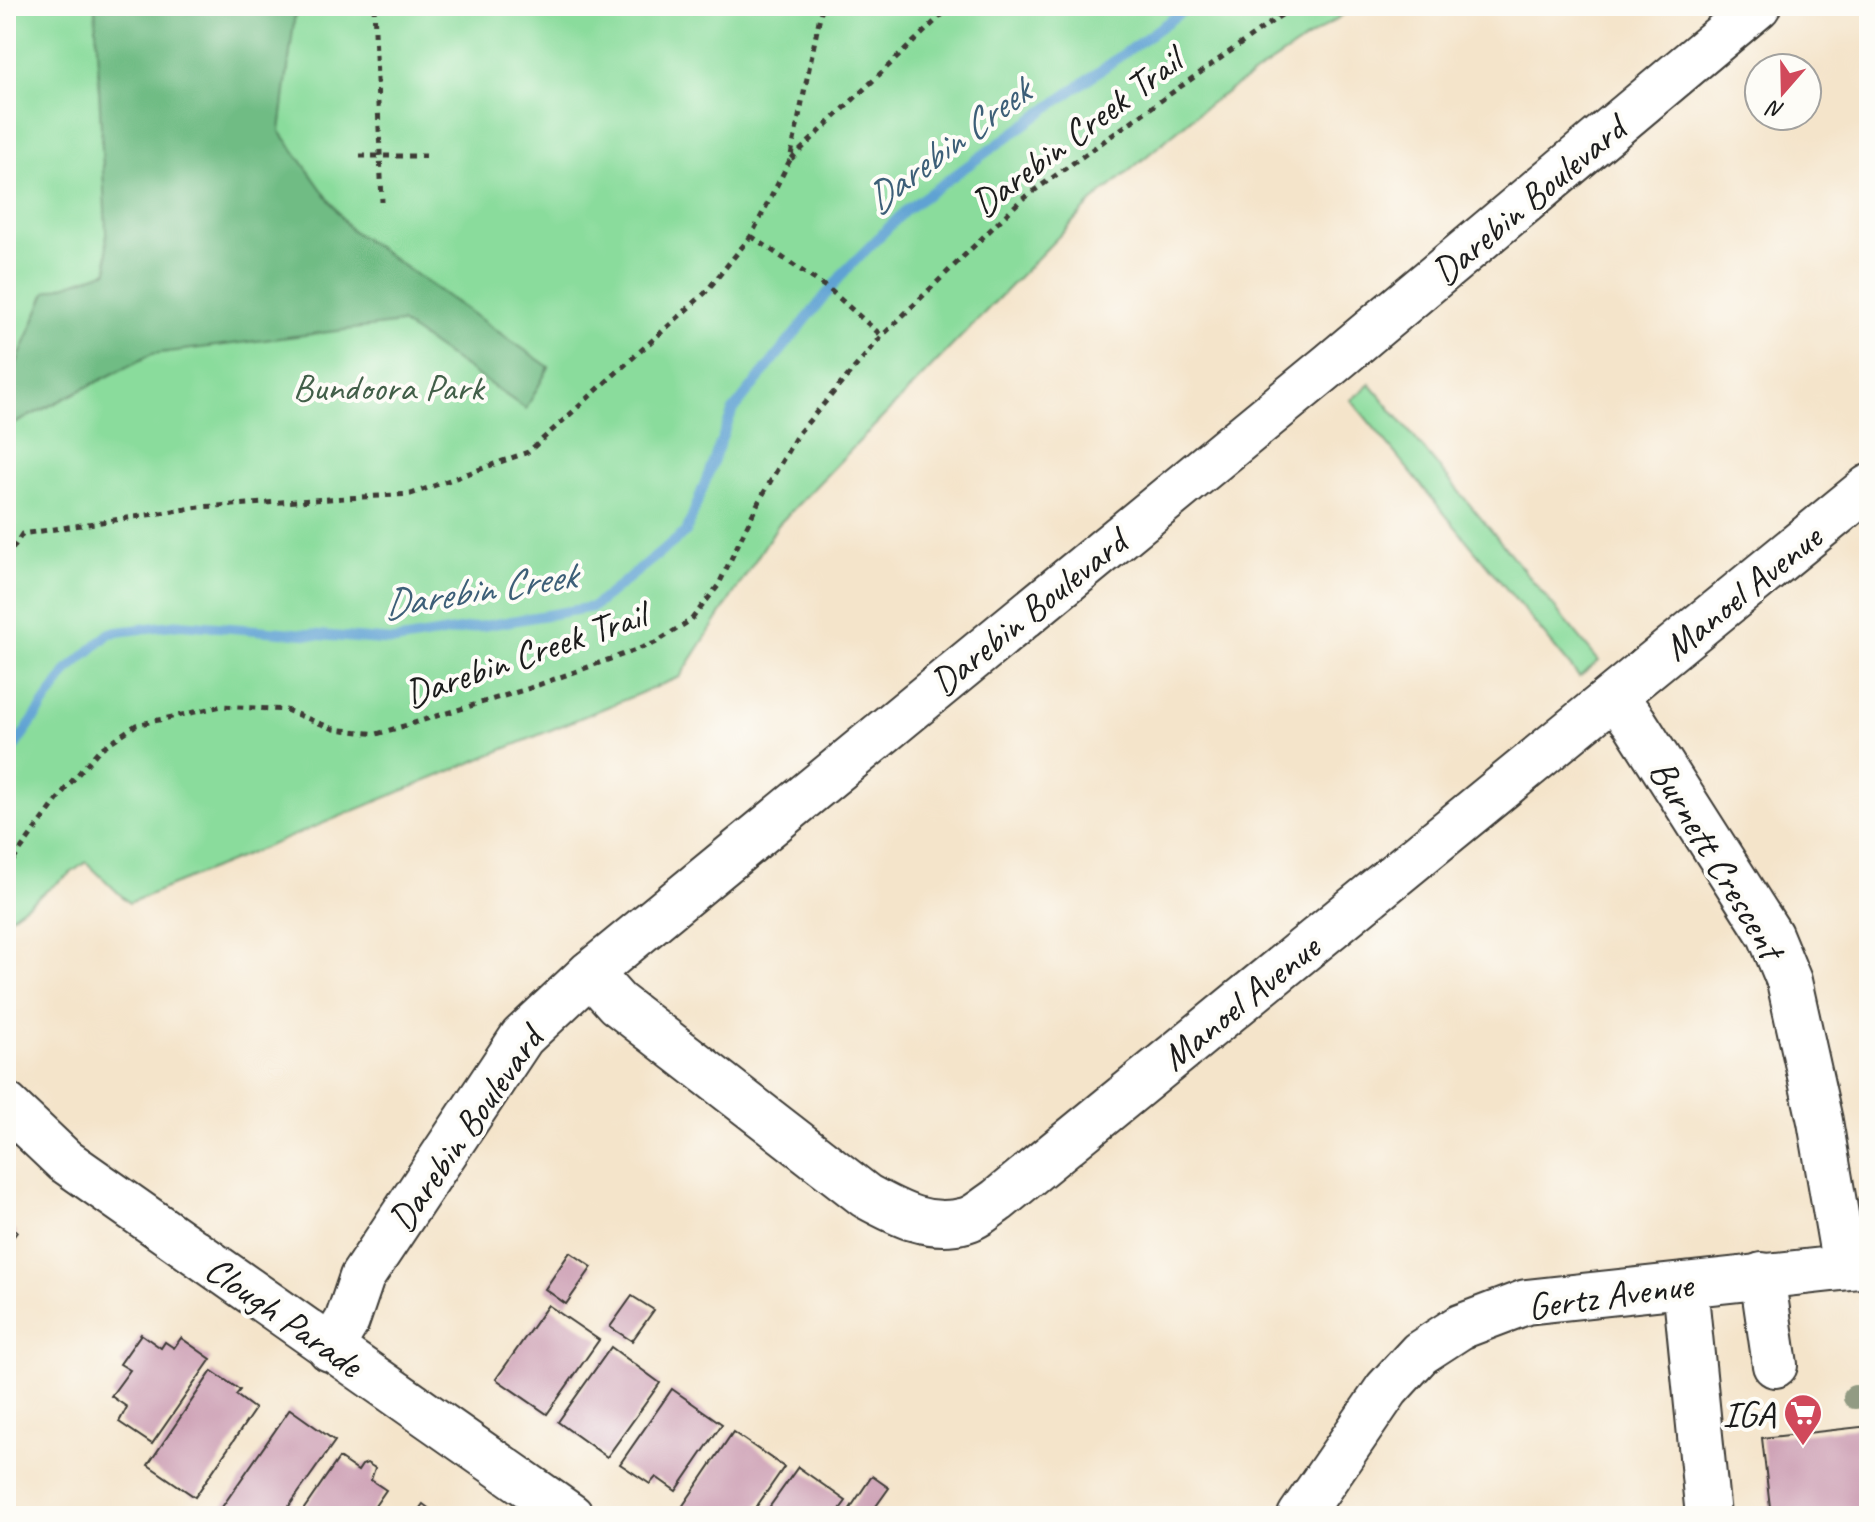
<svg xmlns="http://www.w3.org/2000/svg" width="1875" height="1522" font-family="Caveat,sans-serif">
  <rect width="100%" height="100%" fill="#fdfcf7"/>
  <filter id="ink" filterUnits="userSpaceOnUse"><feTurbulence type="fractalNoise" baseFrequency=".0125" numOctaves="2"/><feDisplacementMap in="SourceGraphic" scale="16" xChannelSelector="R" yChannelSelector="G"/><feConvolveMatrix kernelMatrix="1 2 1 2 8 2 1 2 1" color-interpolation-filters="sRGB"/></filter>
  <filter id="wash" filterUnits="userSpaceOnUse"><feTurbulence type="fractalNoise" baseFrequency=".006" numOctaves="4" result="noise"/><feDisplacementMap in="SourceGraphic" scale="32" xChannelSelector="R" yChannelSelector="G"/><feGaussianBlur stdDeviation="1.8" result="paint"/><feColorMatrix in="noise" values="0 0 0 0 0 0 0 0 0 0 0 0 0 0 0 0 0 1.4 0 .05"/><feComposite in="paint" operator="in"/></filter>
  <g filter="url(#wash)">
    <rect width="100%" height="100%" fill="#f4e4ca"/>
    <!-- green -->
    <g fill="#8adc9c" stroke="#537c5c" stroke-width="2">
      <path d="M6 6H1356L1209 104 1092 202 778 525 680 677 129 903 86 862 6 920Z"/>
      <path d="M1370 384 1599 661 1579 677 1351 400Z"/>
    </g>
    <!-- forest -->
    <path fill="#6fbc84" stroke="#466c50" stroke-width="2" d="M95 6H296L280 131 350 229 549 367 526 409 401 323 152 354 6 428V389L46 292 108 271Z"/>
    <g fill="none" stroke-linecap="round" stroke-linejoin="round">
      <!-- stream -->
      <path stroke="#5ea2d3" stroke-width="10" d="M6 759 68 670 110 633 180 624 395 641 593 607 686 532 732 412 845 271 906 210 1190 6"/>
    </g>
    <g id="blocks">
      <!-- building -->
      <g fill="#cc9eb3">
        <path d="M6 1224 17 1232 6 1247Z"/>
        <path d="M570 1252 592 1267 566 1304 545 1289Z"/>
        <path d="M632 1296 654 1310 632 1341 610 1327Z"/>
        <path d="M548 1305 599 1340 547 1414 496 1379Z"/>
        <path d="M141 1334 161 1348 165 1342 174 1348 181 1338 211 1359 152 1444 119 1422 127 1407 111 1396 130 1370 120 1364Z"/>
        <path d="M611 1347 660 1383 607 1457 558 1422Z"/>
        <path d="M212 1371 240 1390 236 1395 255 1409 195 1497 148 1465Z"/>
        <path d="M672 1389 722 1424 676 1491 656 1477 650 1484 620 1464Z"/>
        <path d="M290 1409 335 1441 282 1516H229L220 1510Z"/>
        <path d="M1869 1426V1516H1771L1762 1438Z"/>
        <path d="M733 1432 784 1467 750 1516H695L682 1507Z"/>
        <path d="M339 1458 358 1471 362 1465 367 1463 375 1468 371 1480 386 1490 368 1516H299Z"/>
        <path d="M798 1467 846 1501 835 1516H763Z"/>
        <path d="M872 1476 889 1488 869 1516H845Z"/>
        <path d="M423 1504 439 1516H414Z"/>
      </g>
    </g>
  </g>
  <g filter="url(#ink)">
    <use href="#blocks" fill-opacity="0" stroke="#3c3a36" stroke-width="2"/>
    <g fill="none" stroke-linecap="round" stroke-linejoin="round">
      <defs>
        <g id="minor">
          <path d="M1615 697 1635 723 1770 935 1789 981 1820 1121 1845 1267"/>
          <path d="M590 973 617 1003 866 1196C899 1214 928 1230 966 1220 977 1217 989 1206 998 1200L1869 487"/>
          <path d="M6 1105 65 1161 571 1516"/>
          <path d="M1762 1275 1775 1365"/>
          <path d="M1685 1285 1708 1516"/>
          <path d="M330 1349 347 1321 362 1277 522 1037 590 973 1330 365 1758 6"/>
          <path d="M1300 1516 1387 1389 1420 1353 1460 1327 1526 1302 1869 1265"/>
        </g>
      </defs>
      <!-- minor casing -->
      <use href="#minor" stroke="#3c3a36" stroke-width="48"/>
      <!-- path -->
      <g stroke="#3c3a36" stroke-width="5" stroke-dasharray="6 6" stroke-linecap="butt">
        <path d="M374 6 382 202"/>
        <path d="M360 156H428"/>
        <path d="M791 159 951 6"/>
        <path d="M751 236 830 290 882 336"/>
        <path d="M6 559 22 534 200 507 411 494 528 452 705 293 751 236 790 160 822 6"/>
        <path d="M6 870 66 788 99 750 136 725 222 706 286 710 334 729 377 734 527 689 655 643 691 620 718 586 758 503 797 435 882 336 1021 200 1294 6"/>
      </g>
      <!-- minor -->
      <use href="#minor" stroke="#fff" stroke-width="44"/>
    </g>
    <!-- trees -->
    <circle fill="#929b83" cx="1855" cy="1397" r="12"/>
  </g>
  <!-- icons -->
  <defs>
    <symbol id="supermarket-pin" viewBox="-11 -11 22 30"><path d="M0 17L-7.5 6A9.5 9.5 0 1 1 7.5 6Z" fill="#d1495b" stroke="#fdfcf7"/><path d="M-6-5.5h2.5l.6 2H6L4.5 2H-2.5L-4.4-4H-6ZM-1.5 3.2a1.3 1.3 0 1 0 .1 0ZM3 3.2a1.3 1.3 0 1 0 .1 0Z" fill="#fff"/></symbol>
  </defs>
  <g fill-rule="evenodd">
    <use href="#supermarket-pin" x="1781" y="1391" width="44" height="60"/>
  </g>
  <g text-anchor="middle" stroke-width="8" stroke-linejoin="round" paint-order="stroke">
    <!-- street labels -->
    <g font-size="38" fill="#1c1c1c" stroke="#fdfcf7">
      <text transform="translate(1076 132) rotate(-37)" y="13">Darebin Creek Trail</text>
      <text transform="translate(1528 200) rotate(-40)" y="13">Darebin Boulevard</text>
      <text transform="translate(1742 592) rotate(-39)" y="13">Manoel Avenue</text>
      <text transform="translate(1028 612) rotate(-39)" y="13">Darebin Boulevard</text>
      <text transform="translate(525 654) rotate(-19)" y="13">Darebin Creek Trail</text>
      <text transform="translate(1717 859) rotate(59)" y="13">Burnett Crescent</text>
      <text transform="translate(1240 1002) rotate(-39)" y="13">Manoel Avenue</text>
      <text transform="translate(465 1129) rotate(-55)" y="13">Darebin Boulevard</text>
      <text transform="translate(1610 1295) rotate(-8)" y="13">Gertz Avenue</text>
      <text transform="translate(284 1316) rotate(35)" y="13">Clough Parade</text>
    </g>
    <!-- park labels -->
    <g font-size="38" fill="#425f49" stroke="#fdfcf7">
      <text x="388" y="400">Bundoora Park</text>
    </g>
    <!-- poi labels -->
    <g font-size="38" fill="#1c1c1c" stroke="#fdfcf7" text-anchor="end">
      <text x="1775" y="1426">IGA</text>
    </g>
    <!-- water labels -->
    <g font-size="40" font-style="italic" fill="#3d5f78" stroke="#fdfcf7">
      <text transform="translate(947 145) rotate(-37)" y="14">Darebin Creek</text>
      <text transform="translate(479 589) rotate(-9)" y="14">Darebin Creek</text>
    </g>
  </g>
  <!-- margin -->
  <rect width="1875" height="1522" fill="none" stroke="#fdfcf7" stroke-width="32"/>
  <!-- north arrow -->
  <g transform="translate(1783 92) rotate(200)"><circle r="38" fill="#fdfcf7" stroke="#a3a29f" stroke-width="2"/>
  <path d="M0-6L14 30L0 20L-14 30Z" fill="#d1495b"/>
  <text y="-12" font-size="22" font-weight="bold" text-anchor="middle" fill="#1c1c1c">N</text>
  </g>
</svg>
